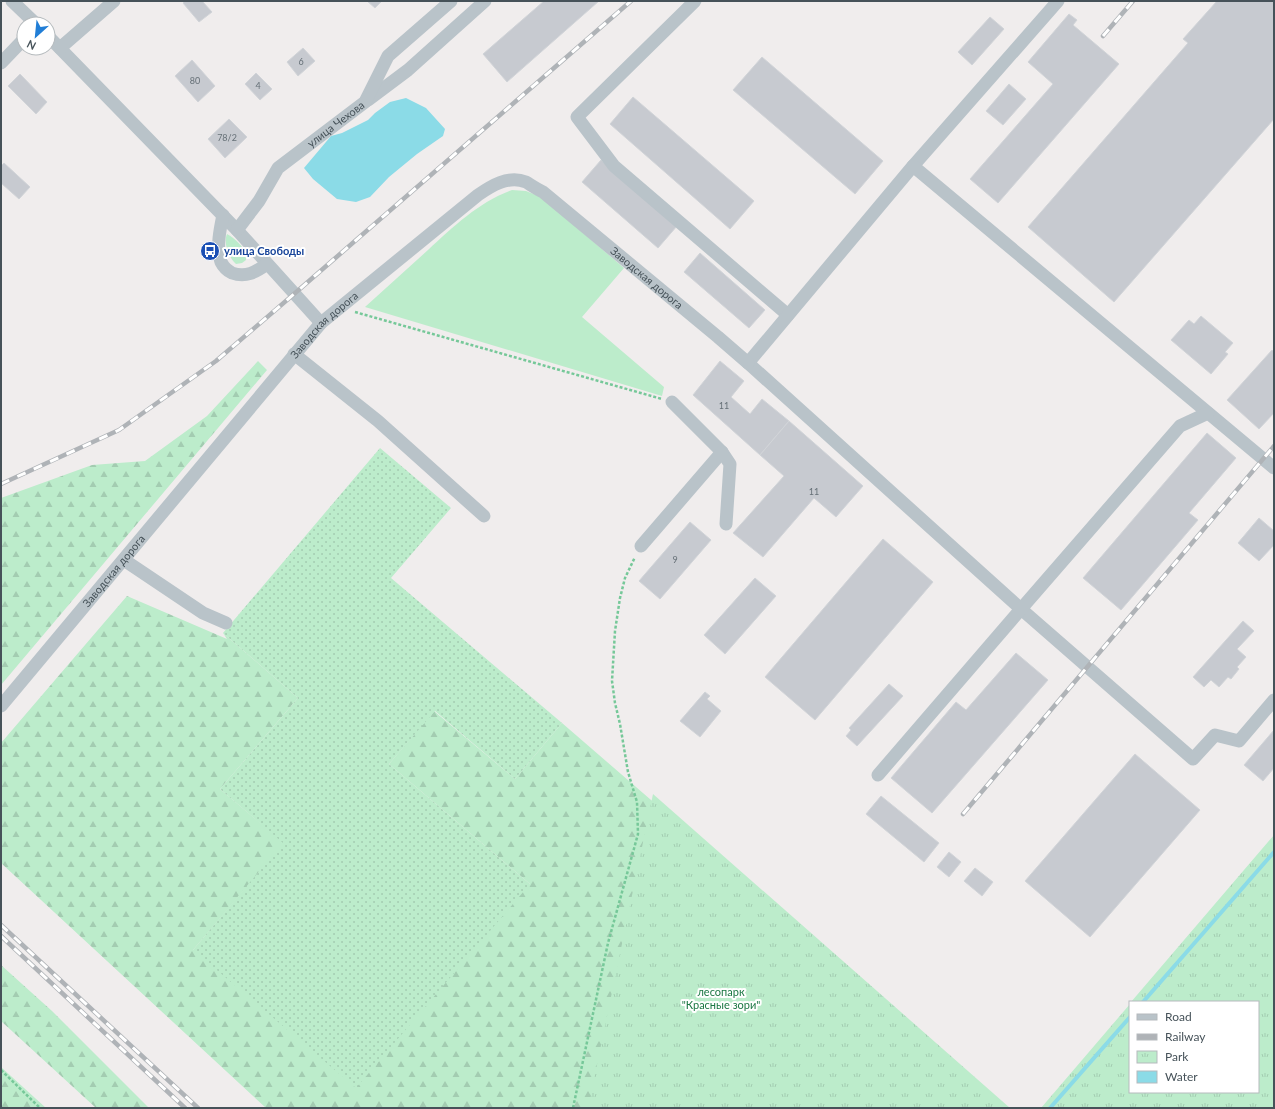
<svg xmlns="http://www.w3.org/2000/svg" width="1275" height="1109" font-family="Lato,sans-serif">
  <defs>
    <pattern id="forest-firs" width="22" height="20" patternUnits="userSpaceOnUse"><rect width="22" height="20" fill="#bceccb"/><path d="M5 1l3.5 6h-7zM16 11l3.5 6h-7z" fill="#a3ccb1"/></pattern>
    <pattern id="park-tufts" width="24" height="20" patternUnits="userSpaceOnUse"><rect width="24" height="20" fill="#bceccb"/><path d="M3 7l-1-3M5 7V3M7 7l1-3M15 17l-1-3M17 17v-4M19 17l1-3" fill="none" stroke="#a3ccb1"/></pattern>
    <pattern id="garden-dots" width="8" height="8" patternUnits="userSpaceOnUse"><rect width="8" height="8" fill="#bceccb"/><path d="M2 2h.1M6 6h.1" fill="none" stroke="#a3ccb1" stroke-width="1.8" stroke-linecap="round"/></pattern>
  </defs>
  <rect width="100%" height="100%" fill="#f0eded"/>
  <!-- grass -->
  <g fill="#bceccb">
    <path d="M512 190 526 191 541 197 624 268 582 317 664 387 662 396 365 307C386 288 407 269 428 250 454 226 479 202 512 190Z"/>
    <path d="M227 234C236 239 247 249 246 260L242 263 236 264C229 258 223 243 227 234Z"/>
  </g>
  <!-- forest -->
  <g fill="url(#forest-firs)">
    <path d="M258 361 267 370 1 685V498L92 465 145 461 207 416Z"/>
    <path d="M127 596 227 639 223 633 298 698 220 789 284 843 193 950 530 884 389 764 434 711 515 779 562 723 658 806 1000 1108H266L1 863V743Z"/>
    <path d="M1 965 52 1011 149 1108H96L1 1021Z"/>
    <path d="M1 1067 46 1108H1Z"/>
  </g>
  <!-- park -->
  <g fill="url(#park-tufts)">
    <path d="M653 794 1010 1108H588Z"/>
    <path d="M1274 835V1108H1041L1130 1004V1092H1258V1002H1131Z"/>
  </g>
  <!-- garden -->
  <path fill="url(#garden-dots)" d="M380 448 451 508 391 578 562 723 515 779 435 711 389 764 530 884 356 1088 193 950 283 843 220 789 298 698 223 633Z"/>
  <!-- water -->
  <path fill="#8bdbe7" d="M406 98 426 108 445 129 443 136 417 154 389 177 370 197 356 202 337 199 313 179 304 168 331 136 342 133 368 120 375 113 390 102Z"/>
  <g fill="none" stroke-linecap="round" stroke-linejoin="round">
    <!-- stream -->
    <g stroke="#8bdbe7" stroke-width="4">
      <path d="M1143 1002 1274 852"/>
      <path d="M1050 1108 1130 1017"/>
    </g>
  </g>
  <!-- building -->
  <g fill="#c7cad0" stroke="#d1d4d8">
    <path d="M185 1H202L212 12 199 22 183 3Z"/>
    <path d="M367 1H382L375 8Z"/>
    <path d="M544 1H599L507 82 483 54Z"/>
    <path d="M1217 1H1274V119L1114 302 1028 227 1188 43 1183 39Z"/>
    <path d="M1069 14 1077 20 1073 25 1119 64 998 203 970 179 1053 84 1028 62Z"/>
    <path d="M990 17 1004 29 972 65 958 52Z"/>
    <path d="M303 48 315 61 298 76 287 62Z"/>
    <path d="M762 57 883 161 855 194 733 90Z"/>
    <path d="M192 60 215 86 198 102 175 76Z"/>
    <path d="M256 73 272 89 260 100 245 84Z"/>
    <path d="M20 74 47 102 36 114 8 86Z"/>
    <path d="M1009 84 1026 99 1003 125 986 111Z"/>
    <path d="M633 97 754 201 730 229 610 124Z"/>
    <path d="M229 119 247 137 225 158 208 139Z"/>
    <path d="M601 160 677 226 658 248 582 182Z"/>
    <path d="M4 163 30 187 19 199 1 183V166Z"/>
    <path d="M700 253 765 310 749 328 684 272Z"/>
    <path d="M1201 316 1233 343 1225 352 1228 354 1211 374 1171 340 1189 320 1194 324Z"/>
    <path d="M1272 350 1274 352V413L1259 429 1227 400Z"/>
    <path d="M720 361 744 381 731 397 750 414 762 399 789 421 760 455 693 395Z"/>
    <path d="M789 421 863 486 836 517 814 498 763 557 733 533 784 476 760 455Z"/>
    <path d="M1207 433 1236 458 1189 513 1198 520 1121 610 1083 578Z"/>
    <path d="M1259 518 1274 531V545L1259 561 1238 543Z"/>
    <path d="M690 522 711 540 660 599 639 581Z"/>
    <path d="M883 539 933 582 815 720 765 677Z"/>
    <path d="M755 578 776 596 725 654 704 635Z"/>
    <path d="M1243 621 1254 631 1237 649 1246 657 1237 667 1239 669 1231 679 1228 677 1219 687 1211 680 1204 687 1193 677Z"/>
    <path d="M1016 653 1048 680 932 813 891 778 956 702 966 710Z"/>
    <path d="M889 684 903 696 857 746 846 736 851 730 849 728Z"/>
    <path d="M705 692 710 696 707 699 721 711 700 737 680 721Z"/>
    <path d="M1274 730V768L1263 781 1244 765Z"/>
    <path d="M1135 754 1200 810 1090 937 1025 881Z"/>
    <path d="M881 796 939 843 924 862 866 814Z"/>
    <path d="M949 852 961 862 949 877 937 867Z"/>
    <path d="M975 868 993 882 982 896 964 881Z"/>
  </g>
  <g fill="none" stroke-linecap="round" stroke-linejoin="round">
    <!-- path -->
    <g stroke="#76c899" stroke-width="2.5" stroke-dasharray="3 2" stroke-linecap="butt">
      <path d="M355 312 662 399"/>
      <path d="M1 1070 40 1108"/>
      <path d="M573 1108 608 943 638 834 637 802 628 772 620 724 615 703 612 681 615 631 620 598 625 578 635 557"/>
    </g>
    <!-- minor -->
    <g stroke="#b9c3c9" stroke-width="13">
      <path d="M12 1 36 24"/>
      <path d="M695 1 577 117 614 166 788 315"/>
      <path d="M48 36 237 230 321 323"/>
      <path d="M60 48 114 1"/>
      <path d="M1 63 24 39"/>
      <path d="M368 100 408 70 485 1"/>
      <path d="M913 166 1058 1"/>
      <path d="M223 215C220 229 216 248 221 262 223 266 228 271 232 273 246 278 256 272 267 264"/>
      <path id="s1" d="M237 230 259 201 278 168 365 102 388 56 451 1"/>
      <path d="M294 354 378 421 484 516"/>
      <path d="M672 402 722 452 730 464 726 524"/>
      <path d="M1274 468 913 166 748 363 1021 609 1193 759 1215 735 1239 741 1274 700"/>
      <path d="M641 546 722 452"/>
      <path d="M124 560 203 613 226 623"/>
      <path id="s2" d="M1 706 321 323 478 195C491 186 508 175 526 182 531 185 537 189 543 192L718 337 748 363"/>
      <path d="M878 775 1021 609 1180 426 1208 413"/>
    </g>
    <defs>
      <g id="rail">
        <path d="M1103 36 1133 1"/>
        <path d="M1 484 119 430 216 361 294 294 631 1"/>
        <path d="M963 814 1274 446"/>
        <path d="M1 925 198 1108"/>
        <path d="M1 936 185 1108"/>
      </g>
    </defs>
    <!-- rail casing -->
    <use href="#rail" stroke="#afb3b7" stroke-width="4.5"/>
    <!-- rail -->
    <use href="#rail" stroke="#fff" stroke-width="3" stroke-dasharray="9" stroke-linecap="butt"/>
  </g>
  <!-- icons -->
  <defs>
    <symbol id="bus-disc" viewBox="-11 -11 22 22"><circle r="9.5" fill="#1a4fb4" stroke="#fff"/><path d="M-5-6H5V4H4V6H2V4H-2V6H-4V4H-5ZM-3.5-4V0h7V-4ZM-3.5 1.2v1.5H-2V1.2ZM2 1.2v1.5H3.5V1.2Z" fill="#fff"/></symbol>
  </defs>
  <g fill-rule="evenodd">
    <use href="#bus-disc" x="199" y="240" width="22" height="22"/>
  </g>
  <g text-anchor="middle" stroke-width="4" stroke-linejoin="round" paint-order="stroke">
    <!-- number labels -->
    <g font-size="9" fill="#667077">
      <text x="301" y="65">6</text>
      <text x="195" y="84">80</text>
      <text x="258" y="89">4</text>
      <text x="227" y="141">78/2</text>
      <text x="724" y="409">11</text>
      <text x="814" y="495">11</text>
      <text x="675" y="563">9</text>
    </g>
    <!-- street labels -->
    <g font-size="11" fill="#465259" stroke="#fff">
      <text dy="4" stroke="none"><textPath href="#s1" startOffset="147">улица Чехова</textPath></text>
      <text dy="4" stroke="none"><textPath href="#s2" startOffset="908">Заводская дорога</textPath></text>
      <text dy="4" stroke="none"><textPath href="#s2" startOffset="500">Заводская дорога</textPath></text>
      <text dy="4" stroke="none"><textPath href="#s2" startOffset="176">Заводская дорога</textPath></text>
    </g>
    <!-- transit labels -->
    <g font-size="11" font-weight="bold" fill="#164399" stroke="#fff" text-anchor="start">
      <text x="224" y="255">улица Свободы</text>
    </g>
    <!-- park labels -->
    <g font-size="11" fill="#1a7742" stroke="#fff">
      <text x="721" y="996">лесопарк<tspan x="721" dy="13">"Красные зори"</tspan></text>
    </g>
  </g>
  <!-- border -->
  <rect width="1275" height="1109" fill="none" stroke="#465259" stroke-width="4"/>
  <!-- legend -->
  <rect x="1129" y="1001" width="130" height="92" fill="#ffffff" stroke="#b5babd"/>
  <rect x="1137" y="1014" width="20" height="6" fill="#b9c3c9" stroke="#b5babd"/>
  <text x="1165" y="1021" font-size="12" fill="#465259">Road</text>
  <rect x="1137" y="1034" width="20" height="6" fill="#afb3b7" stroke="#b5babd"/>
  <text x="1165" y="1041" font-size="12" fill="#465259">Railway</text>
  <rect x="1137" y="1051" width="20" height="12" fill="url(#park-tufts)" stroke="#b5babd"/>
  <text x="1165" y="1061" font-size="12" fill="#465259">Park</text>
  <rect x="1137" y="1071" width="20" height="12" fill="#8bdbe7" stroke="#b5babd"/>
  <text x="1165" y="1081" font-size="12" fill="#465259">Water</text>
  <!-- north arrow -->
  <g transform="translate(36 36) rotate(207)"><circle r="19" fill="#ffffff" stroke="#b5babd"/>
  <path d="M0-3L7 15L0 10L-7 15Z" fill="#217ed6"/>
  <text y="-6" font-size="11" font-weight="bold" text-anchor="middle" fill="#465259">N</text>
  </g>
</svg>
